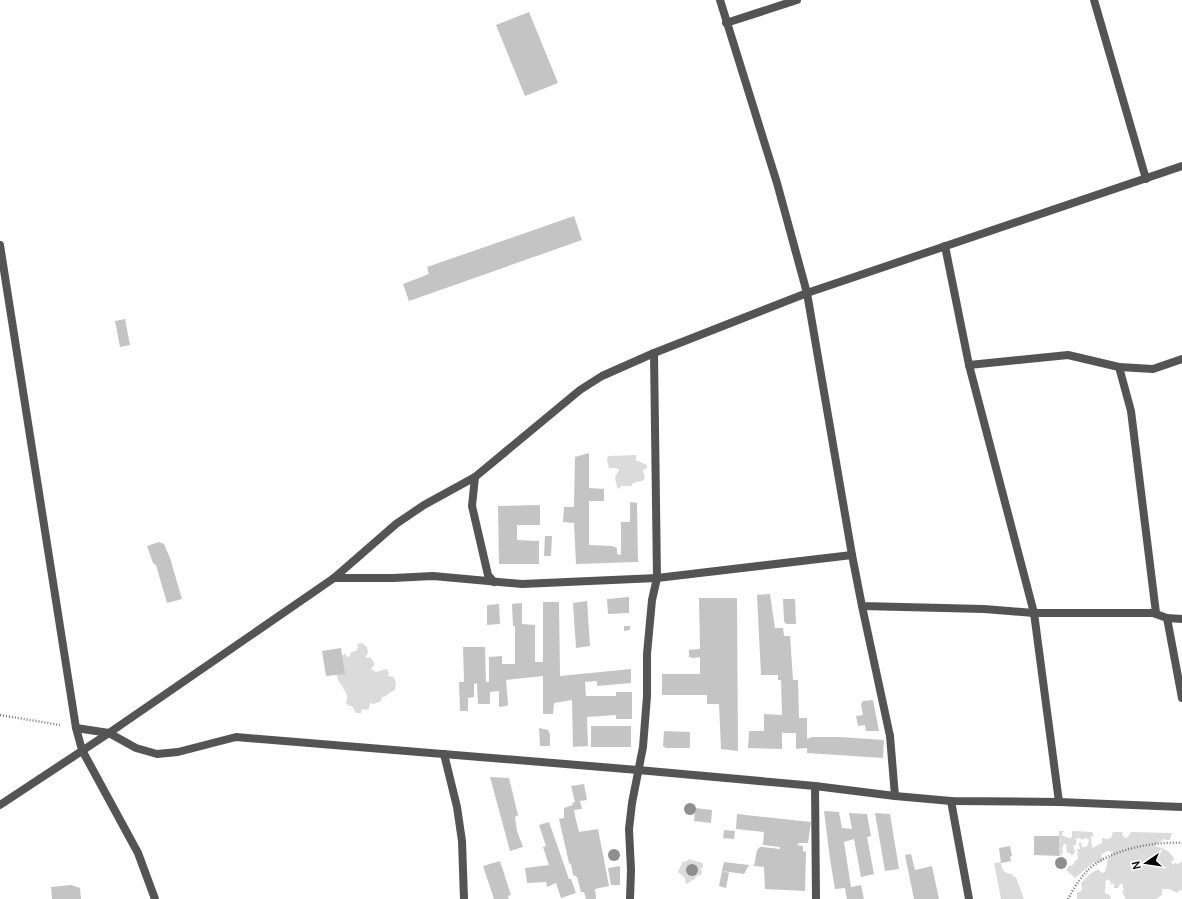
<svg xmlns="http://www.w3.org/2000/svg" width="1182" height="899" font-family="Manrope,sans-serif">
  <rect width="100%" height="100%" fill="#fff"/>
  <!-- green -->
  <g fill="#dbdbdb">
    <path d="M636 455V460L647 465V468L643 470 645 478 642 481 633 483 631 486H621L619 489 617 487 615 477 619 470 616 468H609L607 461 608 456Z"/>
    <path d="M362 643 367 647 368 652 365 658 370 657 375 664 371 669 376 672 386 669 389 672 388 676 394 677 396 683 395 690 389 693 386 696 382 697 381 701 374 704 370 703 369 709 366 710 362 709 361 713H356L352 706H349L346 703C351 691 338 686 337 675L344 664 340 658 345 653 347 657 350 656 351 652 356 651 358 647 357 644Z"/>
    <path d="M1059 831H1065L1063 832 1062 835 1069 838 1072 837V831L1092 832 1094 836H1091L1092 848 1102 843V838L1107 839 1111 838 1113 832H1123L1122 835 1125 838 1128 837 1131 832 1172 833 1170 840H1167L1164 839 1154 846C1163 848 1170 850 1174 859L1171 862 1173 865 1175 863 1178 864 1182 861V891L1180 890 1177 893 1169 889H1162V895L1156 899H1126L1122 892 1124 890 1123 888V884H1120L1118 888H1114V884H1111L1110 881 1106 879 1105 893 1110 895 1111 899H1077V892L1082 891 1081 883 1090 874 1098 869 1102 873 1105 872 1108 859 1113 852 1107 851 1102 854 1101 857 1105 859 1099 863 1094 862 1075 878 1066 870 1069 866 1073 865 1074 862 1078 859 1077 849H1080V847L1078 844 1081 842 1082 847H1085L1087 846 1089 840 1086 838 1081 840V838H1078L1076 839V845L1073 846 1075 852 1072 856 1070 853H1067L1066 844H1064L1062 849 1063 851 1062 855 1059 856Z"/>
    <path d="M689 859 703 863V867L701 869 702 872 701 875 697 876 694 880 690 881 689 883 686 884 685 878 678 872 680 867 682 865V862L687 861Z"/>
    <path d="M1001 862C1002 870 1003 873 1012 874L1014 877H1016L1024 899H1001L994 863Z"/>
  </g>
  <!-- building -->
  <g fill="#c4c4c4">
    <path d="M529 12 558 83 525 96 496 25Z"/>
    <path d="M574 216 582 240 409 301 403 284 429 274 427 267Z"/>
    <path d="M125 319 130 345 120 347 115 321Z"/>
    <path d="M589 453V488L604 489V501H589V545L612 546 617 548V554L621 555V522H630V502L637 503 638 562 576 564 574 523 563 522 564 507H574L575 457Z"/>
    <path d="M540 505V525H517V540L539 541V564H499L498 506Z"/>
    <path d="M545 536H552L551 556H544Z"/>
    <path d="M159 542 164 544 170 558 182 599 167 603 156 565 153 563 147 546Z"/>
    <path d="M770 594 775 628H783L784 636H790L793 680H798L799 718H807V739L812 737H840L884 740 883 758 807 753V748L796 749V733H783L782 731V749L748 748 749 731H764V714L782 715 781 680H778V675H761L757 595Z"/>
    <path d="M629 597V613L608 614 607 599Z"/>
    <path d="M699 598H737L738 751 721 749 719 704H707V695H662V674H700V657L693 658 689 657V650L700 649Z"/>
    <path d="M783 599H795L796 624H786L784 621Z"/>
    <path d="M587 601 590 646 576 648 573 603Z"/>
    <path d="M543 602H559L560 676 631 669V683L597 686V681L585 682 586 696H616V692H632V719H616V715L587 717 588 746 573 747 572 700 554 703 553 714H543V676L506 680 508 704 507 706 499 707V691L490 692V704H478L477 683 474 684V697L468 698V711H460L459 682H464L463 647H485L486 682H489V657L502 656V664H515V626H513L512 604 522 603V624L535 625V662H543Z"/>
    <path d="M499 604 500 624 487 625V605Z"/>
    <path d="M624 626H630V630L624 631Z"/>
    <path d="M341 648 345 674 326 676 322 651Z"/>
    <path d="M873 700 879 731H866L865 725 858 726 856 716 863 715 861 704 863 701Z"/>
    <rect x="591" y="726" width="40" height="21"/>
    <path d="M539 728 548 730 550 734V746H540Z"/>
    <path d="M664 731 690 732V748H666L663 746Z"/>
    <path d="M490 777 509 778 518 815 515 817 517 831 523 847 510 851Z"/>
    <path d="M584 784 587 800 580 801 582 809 574 810 575 816 579 832 598 829 609 886 595 889 596 899H586L584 892H581L577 877 573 875 571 864 569 863 559 819 564 818V808L573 805 572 803 575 802 571 786Z"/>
    <path d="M695 808 712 810 711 823 694 821Z"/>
    <path d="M824 811 839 812 842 828 852 829 849 813 867 814 871 836 867 837 874 874 861 877 854 839 844 842 851 887 861 885 864 899H847L845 888 835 889 830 859Z"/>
    <path d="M875 813 890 814 899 869 885 871Z"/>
    <path d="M737 814 811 822 808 843H799L797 845 803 846V851L806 852 805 891 765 889 764 867 754 866 757 850 760 847H763L780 849V847L763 845 764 832 736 829Z"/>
    <path d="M549 822 569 879H571L576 893 561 898 556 883 547 887 546 882 527 883 525 868 549 865 543 847 546 846 539 825Z"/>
    <path d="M724 830 735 831 734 839 723 838Z"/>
    <path d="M1034 836H1059V856L1034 855Z"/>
    <path d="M1010 846 1012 856 1010 857 1011 861 1001 863 999 848Z"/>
    <path d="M911 854 915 870 932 866 939 899H914L905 855Z"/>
    <path d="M500 861 511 895 508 896 509 899H494L483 866Z"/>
    <path d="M724 862 749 865 744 874 722 871Z"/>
    <path d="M620 866V885H611L608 868Z"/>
    <path d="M722 871 729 873 726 888 719 886Z"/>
    <path d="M71 885 80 888 81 899H52L51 887Z"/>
  </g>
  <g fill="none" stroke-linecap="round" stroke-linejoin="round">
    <!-- path -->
    <g stroke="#767676" stroke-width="2.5" stroke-dasharray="1 2" stroke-linecap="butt">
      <path d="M0 715 60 725"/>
      <path d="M1068 899C1073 890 1079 879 1087 871 1107 850 1154 841 1182 843"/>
    </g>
    <!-- lane -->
    <g stroke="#545454" stroke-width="8">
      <path d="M862 606 890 736"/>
      <path d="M1167 618 1182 698"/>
    </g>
    <!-- street -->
    <g stroke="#545454" stroke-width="8">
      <path d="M720 0 777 183 807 293 852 555"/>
      <path d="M1094 0 1146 179"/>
      <path d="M726 23 797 0"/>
      <path d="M0 245 76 728 109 733 136 748 157 754 178 752 236 737 638 770 815 786 895 796 951 801 1059 802 1182 807"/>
      <path d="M945 246 969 365 1034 613 1059 802"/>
      <path d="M969 365 1068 355 1119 367 1131 411 1156 613"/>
      <path d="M1119 367 1153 369 1182 359"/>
      <path d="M475 477 472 506 488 575 494 582"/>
      <path d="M334 578H393L433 576 522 584 657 578 852 555 862 606 984 609 1034 613H1153L1167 618 1182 619"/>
      <path d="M76 728 82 750 138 853 155 899"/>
      <path d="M890 736 895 796"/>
      <path d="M444 754 457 807 462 841 464 899"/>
      <path d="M815 786 816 899"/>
      <path d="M951 801 969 899"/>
      <path d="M0 805 109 733 334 578 396 524 424 505 475 477 580 390 602 376 654 353 807 293 1182 166"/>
      <path d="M630 899 631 870 629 829 632 803 643 747 647 696V654L652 600 657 578 654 353"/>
    </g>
  </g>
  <!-- trees -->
  <g fill="#8e8e8e">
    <circle cx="690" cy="809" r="6"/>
    <circle cx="614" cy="855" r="6"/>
    <circle cx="1061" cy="863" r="6"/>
    <circle cx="692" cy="870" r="6"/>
  </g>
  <!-- north arrow -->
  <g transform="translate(1146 863) rotate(257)" stroke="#ffffff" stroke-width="3" paint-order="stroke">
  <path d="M0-3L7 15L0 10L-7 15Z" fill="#000000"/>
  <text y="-6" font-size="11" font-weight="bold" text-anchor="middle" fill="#000000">N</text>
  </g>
</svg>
